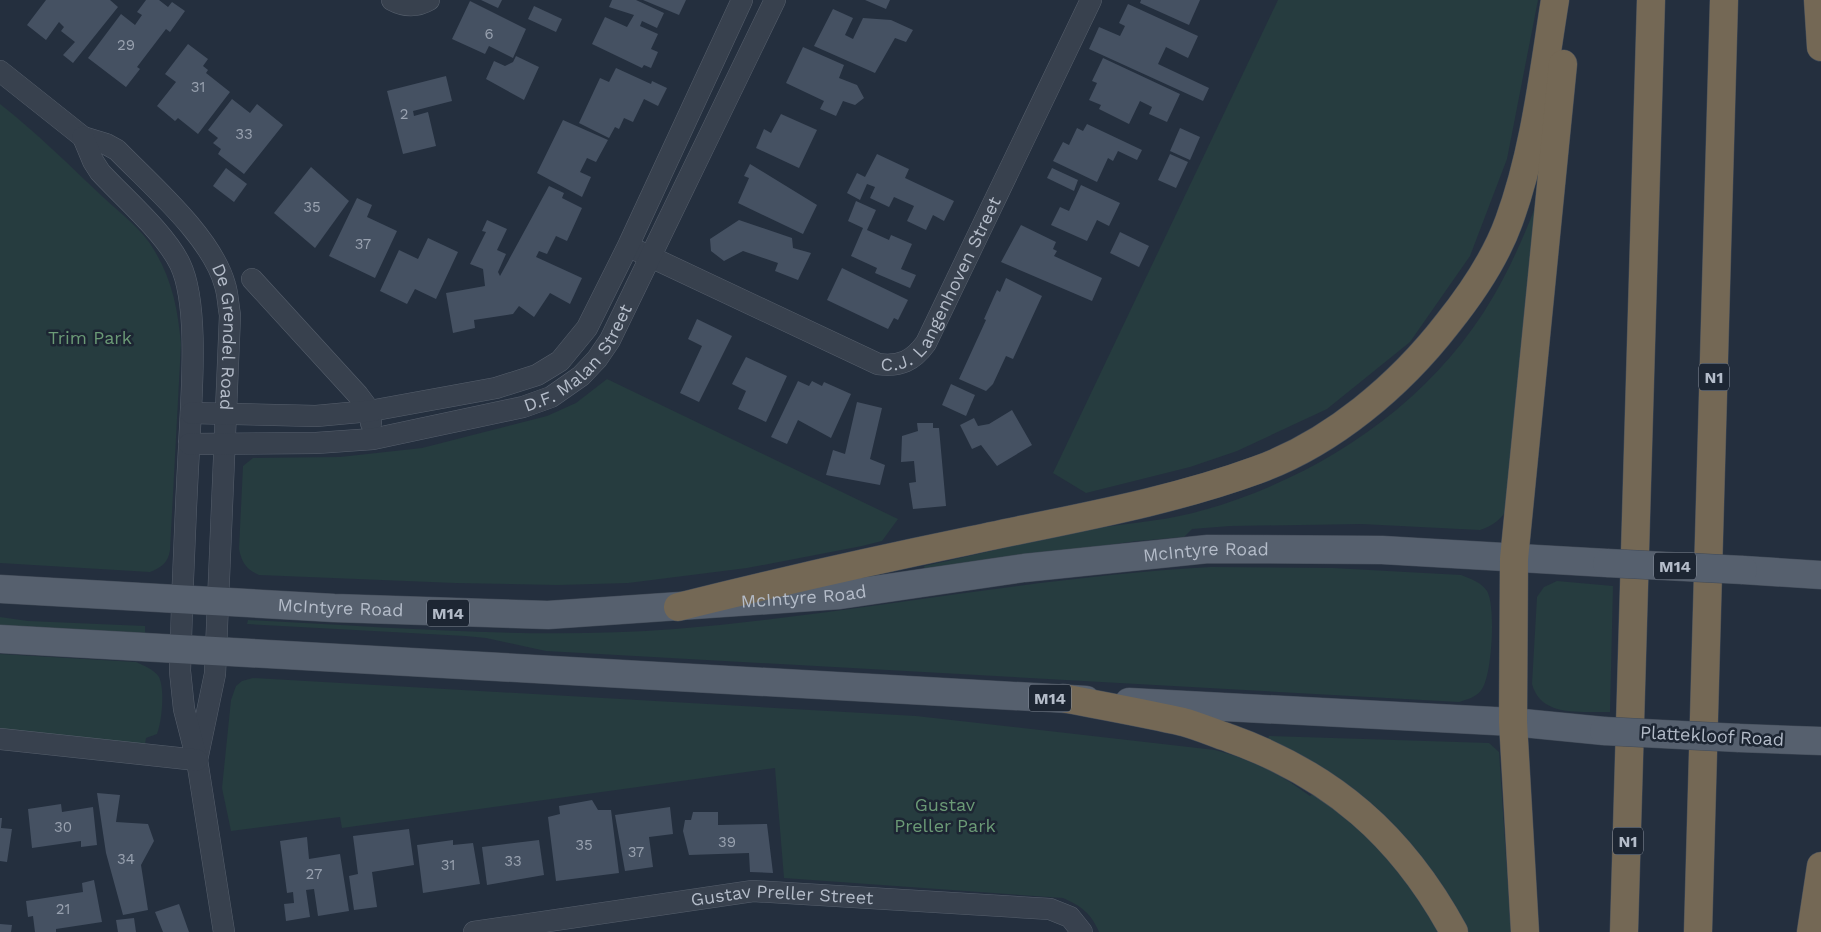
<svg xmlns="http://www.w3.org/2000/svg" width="1821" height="932" font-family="'Work Sans',sans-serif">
  <rect width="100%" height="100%" fill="#242f3e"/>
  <!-- green -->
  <g fill="#263c3f">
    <path d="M1278 0H1538L1507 159 1470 256 1410 342 1327 409 1237 451 1190 467 1086 493 1053 473Z"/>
    <path d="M0 104C37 133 70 166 104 198 121 214 143 230 154 250 172 279 178 310 181 344L170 550C168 563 162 567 150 572L0 563Z"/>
    <path d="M1538 200 1510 505C1502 518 1495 525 1480 530L1361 524 1230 526 1192 529 1184 537 1137 541 925 571 924 566C976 555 1028 541 1080 531 1118 524 1157 522 1193 513 1314 481 1429 407 1493 297 1511 266 1525 234 1538 200Z"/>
    <path d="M607 379 898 519 882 541 862 546 747 568 628 583 558 585 455 583 259 575C246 569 242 563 239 549L243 466 253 458 340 457 422 448 547 416 576 403Z"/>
    <path d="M1211 567 1333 568 1461 575C1471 579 1481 582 1487 591 1496 606 1492 675 1482 689 1477 697 1468 699 1459 702L546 651 486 638 465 636 247 624 248 620C390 627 533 640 675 629 854 614 1031 577 1211 567Z"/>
    <path d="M1557 581 1613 586 1610 712C1582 711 1541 718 1532 684L1537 597 1544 587Z"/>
    <path d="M0 617 28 621 145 626V633L0 627Z"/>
    <path d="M0 654 136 662C143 665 155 670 159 677 165 689 162 722 157 734L146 738 145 744 0 729Z"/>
    <path d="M253 678 916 716 1215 750C1251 759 1280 774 1310 796L1315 792C1341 814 1367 834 1389 860 1408 882 1424 907 1440 932H1099C1091 913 1081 906 1063 898L784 878 775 768 342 828 340 817 231 831 222 788 231 700 236 686 242 681Z"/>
    <path d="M1269 736 1489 743 1499 752 1511 932H1465L1451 906 1266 744Z"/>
  </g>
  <!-- building -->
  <g fill="#455162">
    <path d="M46 0H110L118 7 73 63 63 55 75 42 61 31 64 27 59 22 46 40 27 25Z"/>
    <path d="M146 0H159L168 7 172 2 185 11 170 32 166 29 137 67 140 69 126 87 88 58 121 14 135 25 142 15 137 12Z"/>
    <path d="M481 0H502L498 8Z"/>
    <path d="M612 0H636L664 13 657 28 642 21 640 26 658 34 651 49 658 52 651 68 644 65 642 68 592 44 605 17 627 27 634 15 609 7Z"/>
    <path d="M643 0H686L679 15Z"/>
    <path d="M865 0H890L886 9Z"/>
    <path d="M1141 0H1200L1189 25 1140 3Z"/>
    <path d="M470 1 526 29 513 58 489 46 485 54 452 39Z"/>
    <path d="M1128 4 1198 36 1188 58 1166 47 1158 64 1209 88 1203 101 1089 49 1099 27 1120 36 1125 26 1119 23Z"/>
    <path d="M534 6 562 19 556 32 528 19Z"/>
    <path d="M833 9 853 18 845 35 853 39 863 18 891 20 913 30 906 42 895 38 875 73 814 46Z"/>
    <path d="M188 44 208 59 203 66 208 70 206 73 230 92 198 134 178 118 175 121 157 106 176 82 165 74Z"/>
    <path d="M803 47 844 65 839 78 857 85 864 98 855 105 843 101 836 116 820 109 824 101 786 83Z"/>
    <path d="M516 56 539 67 524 100 486 79 494 61 505 66 513 62Z"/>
    <path d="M1103 58 1180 94 1167 122 1149 114 1152 107 1140 101 1129 124 1099 109 1101 105 1089 100 1097 83 1092 81Z"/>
    <path d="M616 68 651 84 652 81 667 88 658 106 644 99 633 122 624 118 619 129 615 127 609 138 579 123 600 78 609 82Z"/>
    <path d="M446 76 452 101 413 111 414 116 428 112 436 146 403 154 387 91Z"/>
    <path d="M232 99 250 113 257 104 283 125 244 174 218 154 221 149 213 143 218 138 208 130Z"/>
    <path d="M781 114 817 130 799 168 756 148 764 129 771 133Z"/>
    <path d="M563 120 608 140 596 162 587 158 580 172 591 177 582 197 537 173Z"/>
    <path d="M1087 124 1142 150 1137 160 1118 151 1113 161 1108 158 1097 182 1053 161 1063 142 1069 145 1077 128 1083 131Z"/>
    <path d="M1180 128 1200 137 1190 160 1170 151Z"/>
    <path d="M877 154 909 169 905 178 954 201 944 221 933 215 926 230 907 221 914 206 894 197 889 207 870 198 875 187 867 184 860 200 847 193 857 173 865 177Z"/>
    <path d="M1170 154 1188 162 1176 188 1158 180Z"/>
    <path d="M750 164 817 205 803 234 738 203 749 178 744 176Z"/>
    <path d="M311 167 349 201 315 248 274 213Z"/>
    <path d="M226 168 247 184 234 202 213 186Z"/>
    <path d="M1052 168 1078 180 1074 191 1047 178Z"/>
    <path d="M1081 185 1120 203 1109 226 1097 220 1087 241 1051 225 1060 207 1069 211Z"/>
    <path d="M549 186 564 193 562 198 582 208 567 241 556 236 547 254 539 251 536 257 582 278 570 304 550 293 534 317 519 306 513 314 474 320 475 328 453 333 446 293 485 286 483 269 470 264 486 232 482 231 487 220 507 229 497 250 506 254 498 272 500 276Z"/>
    <path d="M357 198 372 205 367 217 397 231 375 278 329 256Z"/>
    <path d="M856 201 876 210 867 230 889 240 891 235 912 244 901 269 916 275 910 288 875 273 877 268 851 256 863 228 848 221Z"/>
    <path d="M739 220 792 238 793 248 811 253 798 280 775 271 778 263 743 251 724 261 711 251 710 239Z"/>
    <path d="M1021 225 1056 242 1053 249 1057 251 1054 256 1102 278 1092 301 1001 262Z"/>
    <path d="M1120 232 1149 246 1139 267 1110 253Z"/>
    <path d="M428 238 458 252 436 299 415 289 407 304 380 291 399 250 418 259Z"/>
    <path d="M842 268 908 300 898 320 894 318 888 329 827 300Z"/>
    <path d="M1006 278 1042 296 1013 359 1006 356 993 384 986 391 959 379 986 320 984 319 997 290 1000 292Z"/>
    <path d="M697 319 732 336 699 402 680 393 702 346 688 339Z"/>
    <path d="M746 357 787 376 766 422 738 409 746 391 732 384Z"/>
    <path d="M798 381 809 386 812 381 822 386 824 382 851 394 831 438 798 420 787 444 771 437Z"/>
    <path d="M951 384 975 395 966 416 942 405Z"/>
    <path d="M857 402 882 408 870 459 885 465 880 485 826 475 833 450 845 454Z"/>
    <path d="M1012 410 1032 445 997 466 981 445 972 449 960 425 974 418 978 426 989 424Z"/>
    <path d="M917 423H933V428H939L946 506 913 509 909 483 916 482 914 461 901 462 902 436 918 431Z"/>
    <path d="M97 793 120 795 116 822 148 824 154 841 141 865 148 910 123 915 106 853Z"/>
    <path d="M592 800 598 810H611L619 873 556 881 548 817 560 814 559 806Z"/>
    <path d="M61 804 62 812 93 807 97 845 81 847V841L32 848 28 809Z"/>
    <path d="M670 807 673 834 649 837 653 867 625 871 615 815Z"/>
    <path d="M693 812H718V825L767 824 773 873 750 872 749 853 689 855 683 831 685 820H691Z"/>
    <path d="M0 818H2L1 828 12 829 7 862 0 861Z"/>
    <path d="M409 829 414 865 372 872 377 907 354 910 349 876 358 874 353 836Z"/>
    <path d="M307 837 309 859 340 854 349 911 318 916 314 889 306 890 310 917 286 921 284 904 294 903 293 892 287 893 280 841Z"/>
    <path d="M453 840V845L473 843 480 884 423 893 417 845Z"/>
    <path d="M539 840 544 875 487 885 482 847Z"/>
    <path d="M94 880 102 922 56 929V932H35L33 916 28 917 26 901 83 892 82 883Z"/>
    <path d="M179 904 189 932H163L155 912Z"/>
    <path d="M134 918 136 932H118L116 920Z"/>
    <path d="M0 924 12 925 11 932H0Z"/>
  </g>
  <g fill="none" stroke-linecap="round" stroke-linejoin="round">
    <defs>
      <g id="minor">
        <path d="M392 0C405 7 417 7 429 0"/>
        <path id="s1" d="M0 71 83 137 106 144 117 150C151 185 212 237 225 285 228 294 228 305 230 315L215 674 197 760"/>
        <path d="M83 137 93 161 100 172C124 198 165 233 180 264 200 305 191 400 189 448 185 522 182 597 180 671L184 709 197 760 224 932"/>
        <path id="s2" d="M638 251 878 364C900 367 913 361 926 343L1091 0"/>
        <path d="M252 279 358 395 370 411 371 423"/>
        <path d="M191 413 316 416 370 411 496 388 537 375 560 361 587 328 628 246 742 0"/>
        <path id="s3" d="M189 444 316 443 373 439 523 407 551 397 581 376 597 359 610 340 775 0"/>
        <path d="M0 739 197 760"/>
        <path id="s4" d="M474 932 753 891 1050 909 1070 917 1082 932"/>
      </g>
      <g id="primary">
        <path d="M1743 570 1821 575"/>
        <path id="s5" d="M0 589 334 608 548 615 840 595 1024 568 1208 549 1382 550 1607 563"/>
        <path d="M0 639 1086 700"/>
        <path d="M1129 702 1513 722 1604 731"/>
        <path d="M1739 738 1821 741"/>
      </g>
      <g id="motorway">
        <path d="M1818 0 1821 47"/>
        <path d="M678 607C774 583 871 561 968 541 1064 520 1164 504 1257 470 1332 443 1400 385 1448 323 1472 293 1496 257 1509 221 1535 150 1543 74 1555 0"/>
        <path d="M1063 698C1103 706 1143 713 1183 722 1198 726 1214 733 1229 738 1332 775 1402 836 1454 932"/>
        <path d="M1525 932 1513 722 1514 559 1563 64"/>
        <path d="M1624 932 1651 0"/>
        <path d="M1698 932 1724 0"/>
        <path d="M1811 932 1821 866"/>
      </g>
    </defs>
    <!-- minor casing -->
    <use href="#minor" stroke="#565f6c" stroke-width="22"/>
    <!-- primary casing -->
    <use href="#primary" stroke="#414a57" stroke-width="29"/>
    <!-- motorway casing -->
    <use href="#motorway" stroke="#434c59" stroke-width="29"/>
    <!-- minor -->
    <use href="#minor" stroke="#38414e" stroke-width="21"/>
    <!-- primary -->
    <use href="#primary" stroke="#56606e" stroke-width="28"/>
    <!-- motorway -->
    <use href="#motorway" stroke="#746855" stroke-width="28"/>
    <defs>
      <g id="primary-bridge">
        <path d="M1607 563 1743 570"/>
        <path d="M1604 731 1739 738"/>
      </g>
    </defs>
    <!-- primary-bridge casing -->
    <use href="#primary-bridge" stroke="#414a57" stroke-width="29" stroke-linecap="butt"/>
    <!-- primary-bridge -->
    <use href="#primary-bridge" stroke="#56606e" stroke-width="28"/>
  </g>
  <g text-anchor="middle" stroke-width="5" stroke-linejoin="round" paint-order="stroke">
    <!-- number labels -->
    <g font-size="15" fill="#98a1af">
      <text x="489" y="39">6</text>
      <text x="126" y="50">29</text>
      <text x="198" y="92">31</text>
      <text x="404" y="119">2</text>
      <text x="244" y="139">33</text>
      <text x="312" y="212">35</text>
      <text x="363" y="249">37</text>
      <text x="63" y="832">30</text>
      <text x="727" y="847">39</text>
      <text x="584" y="850">35</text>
      <text x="636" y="857">37</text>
      <text x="126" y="864">34</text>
      <text x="513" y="866">33</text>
      <text x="448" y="870">31</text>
      <text x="314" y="879">27</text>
      <text x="63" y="914">21</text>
    </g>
    <!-- shield labels -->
    <g fill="#1d2633" stroke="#878f9c" stroke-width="1">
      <rect x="1699" y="363.5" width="30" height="27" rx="4"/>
      <rect x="1654" y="552.5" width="42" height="27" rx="4"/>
      <rect x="427" y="599.5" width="42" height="27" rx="4"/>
      <rect x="1029" y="684.5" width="42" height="27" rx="4"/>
      <rect x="1613" y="827.5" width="30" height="27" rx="4"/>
    </g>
    <g font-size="16" font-weight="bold" fill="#b4bcc9">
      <text x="1714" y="383">N1</text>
      <text x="1675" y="572">M14</text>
      <text x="448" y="619">M14</text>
      <text x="1050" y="704">M14</text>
      <text x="1628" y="847">N1</text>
    </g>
    <!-- street labels -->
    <g font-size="18" fill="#b4bcc9" stroke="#1d2633">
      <text dy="6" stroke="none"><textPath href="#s2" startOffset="375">C.J. Langenhoven Street</textPath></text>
      <text dy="6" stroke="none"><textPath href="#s1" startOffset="369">De Grendel Road</textPath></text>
      <text dy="6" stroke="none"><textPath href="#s3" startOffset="414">D.F. Malan Street</textPath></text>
      <text dy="6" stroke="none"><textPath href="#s5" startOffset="1210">McIntyre Road</textPath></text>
      <text dy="6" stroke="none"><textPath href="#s5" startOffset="805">McIntyre Road</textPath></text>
      <text dy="6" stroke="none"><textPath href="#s5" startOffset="341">McIntyre Road</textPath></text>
      <text transform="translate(1712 736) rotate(3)" y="6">Plattekloof Road</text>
      <text dy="6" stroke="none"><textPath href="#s4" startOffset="311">Gustav Preller Street</textPath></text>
    </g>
    <!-- park labels -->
    <g font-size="18" fill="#6b9a76" stroke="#1d2633">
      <text x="90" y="344">Trim Park</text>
      <text x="945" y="811">Gustav<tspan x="945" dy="21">Preller Park</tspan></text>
    </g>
  </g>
</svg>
